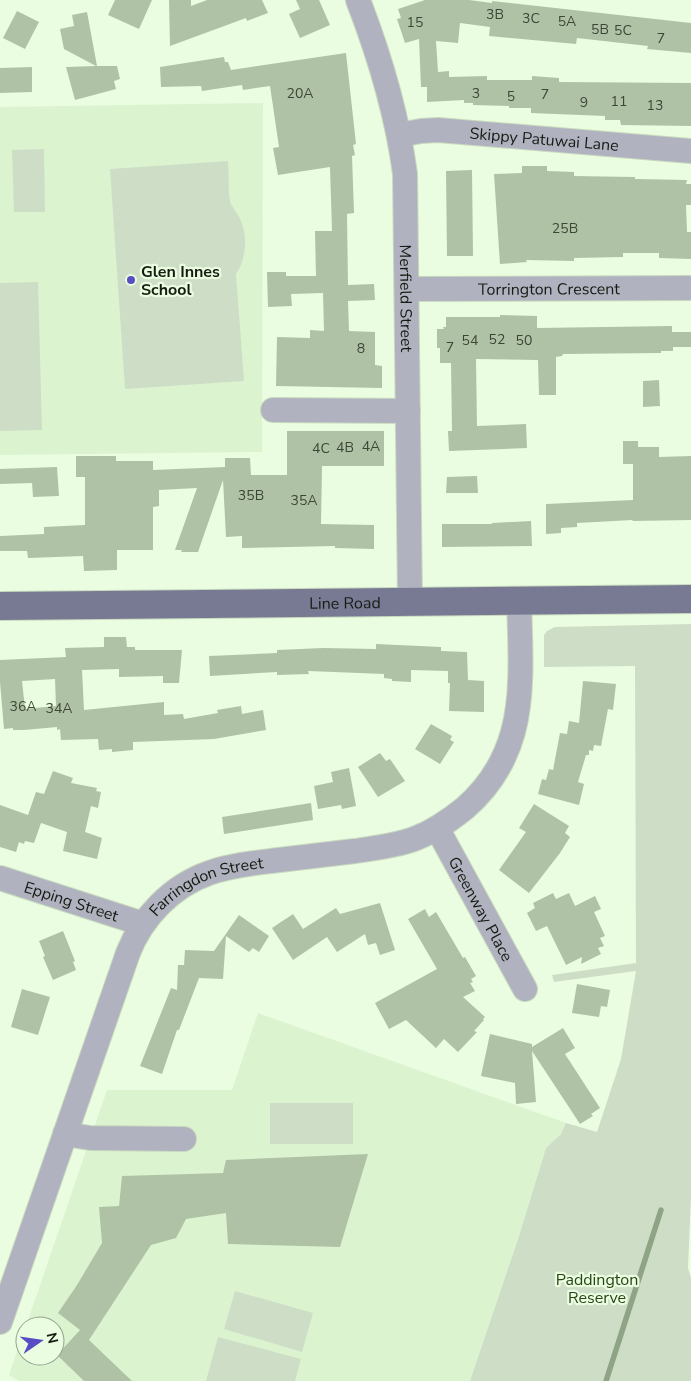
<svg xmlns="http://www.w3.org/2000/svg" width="691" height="1381" font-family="'Nunito Sans',sans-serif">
  <rect width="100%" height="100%" fill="#eafde0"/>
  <!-- built -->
  <g fill="#dcf3d0">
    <path d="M263 103 262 452 0 455V107Z"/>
    <path d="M258 1013 566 1123 561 1134 546 1148 519 1236 470 1381H19L9 1375 25 1328V1356H55V1326H26L107 1090H232Z"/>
  </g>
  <!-- green -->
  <g fill="#cedec6">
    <path d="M44 149 45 212H14L12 150Z"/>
    <path d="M228 161C229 170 228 197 231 204 234 210 239 215 241 221 248 238 246 259 236 274L244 381 125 389 110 169Z"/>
    <path d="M38 282 42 430 0 431V283Z"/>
    <path d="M691 624V1197L688 1268 691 1278V1381H470L519 1236 546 1148 561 1134 566 1123 597 1132 621 1059 636 971 554 982 552 975 636 963 635 666 544 667V635L547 631 555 627Z"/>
    <rect x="270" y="1103" width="83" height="41"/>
    <path d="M235 1291 313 1313 302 1352 224 1329Z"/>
    <path d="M218 1337 301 1359 295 1381H206Z"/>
  </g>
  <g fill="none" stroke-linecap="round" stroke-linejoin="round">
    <!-- stream -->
    <path stroke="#8fa385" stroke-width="5.5" d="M606 1381 661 1210"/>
  </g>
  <!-- building -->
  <g fill="#b0c2a6" fill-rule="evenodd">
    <path d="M115 0H152L139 29 108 15Z"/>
    <path d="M169 0H191V6L207 0H262L268 13 247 21 246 18 170 46Z"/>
    <path d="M296 0H319L330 25 300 38 289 14 300 9Z"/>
    <path d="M425 0H469L492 3V1L691 23V53L647 49 648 46 577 38 576 44 489 36 490 27 460 23 458 43 436 41 438 72 449 71V77L487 76V80H532V76L559 78V82L691 83V126L621 125 620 120H605V116L531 113V108H509V106L473 105V103H464V100L427 102V87H421L419 39 405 43 397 19 401 18 398 9Z"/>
    <path d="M17 11 39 22 25 49 3 38Z"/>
    <path d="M87 12 97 66H117L120 79 114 81 116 89 75 100 66 67 96 66 64 49 60 29 74 26 72 15Z"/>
    <path d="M346 53 356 144 353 145 355 155 352 156 354 213 347 214 348 285 374 284 375 300 348 301 349 331 375 332V365L382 366V388L276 386 277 337 310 338V330L324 331 323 293 291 294 292 306 268 307 267 272H286V276H316L315 231H332L330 167 278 175 273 148 279 147 270 86 243 90 242 85 202 91 201 86 161 87 160 67 224 57 225 62H228L231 70Z"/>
    <path d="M32 67V92L0 93V68Z"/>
    <path d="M522 166H547V171L574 172V176L635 177V179L687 180 686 184H691V205H686L687 232H691V259L659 258V253H623V257L574 258V261L526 260 527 262 500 264 494 174 522 173Z"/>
    <path d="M472 170 473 256H447L446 171Z"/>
    <path d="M500 315 537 316V328L672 326V332H691V347H673V351H661V353L563 354 562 356 556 357V395H539L538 360 476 359 477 426 526 424 527 448 449 451 448 431H452L451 363H440V348H437V329H444L443 327H446V317H500Z"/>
    <path d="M659 380 660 406 643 407V381Z"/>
    <path d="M287 431H384V466H322L321 524 374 525V549L335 548V546L242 548V536L226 537 223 480 198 552H181L182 550H175L197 488 159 490V506L153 507V550H117V570L84 571 83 556 28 558 27 551H0V536L44 534V527L85 525V477H76V456H116V461H153V470L225 467V458H250L251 475H287Z"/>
    <path d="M623 441H638V447H659V457L691 456V520L633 521 632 520 577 523V527L561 528V533L546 534V504L633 500V464H623Z"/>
    <path d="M57 467 59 496 33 497 32 483 0 484V469Z"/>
    <path d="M477 476 478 493H446L447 477Z"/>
    <path d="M531 521 532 546 442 547V524H492V523Z"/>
    <path d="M104 637H126L127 647H135V650H182L179 683H163V676L119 677V669L82 670 84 710 164 702V715L183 714 184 719 218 713 217 710 241 706 242 714 263 710 266 730 214 739 133 742V750L112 752V749L99 750 98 739 61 740 60 729 57 730V727L24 730H13V728L4 729 0 682V660L66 657 65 648 104 647ZM55 679 56 706 25 709 22 681Z"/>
    <path d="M376 644 441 647V651L467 652 468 680 484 681V712L449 711 450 683H448V671L411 670V682L392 681V679L384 678V674L308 671 309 674 277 675V672L210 676 209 656 277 653V650L323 648 376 649Z"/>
    <path d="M583 681 616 684 613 710 608 709 601 746 594 745 593 751 589 750V755H586L578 782 584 784 579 805 538 794 542 779 546 780 549 769 553 770 560 733 567 734 569 721 579 723Z"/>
    <path d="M431 724 452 736 450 740 454 742 440 764 415 749Z"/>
    <path d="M380 753 386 761 390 759 405 781 378 797 358 767Z"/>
    <path d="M349 768 356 806 342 809 341 805 318 809 314 786 333 782 331 772Z"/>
    <path d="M53 771 73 778 71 783 97 788 96 791 101 792 98 808 91 806 85 832 102 838 97 859 63 851 67 832 41 823 34 843 25 841 24 844 19 842 16 852 0 847V805L28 815 36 792 44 794Z"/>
    <path d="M311 803 313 820 224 834 222 817Z"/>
    <path d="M534 804 569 826 565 833 570 837 560 853 529 893 499 870 526 832 519 828Z"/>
    <path d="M553 893 556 899 569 893 575 906 595 896 601 909 594 912 605 936 600 938 604 946 598 948 601 954 581 964 582 957 566 965 547 926 536 931 527 913 535 908 533 903Z"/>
    <path d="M380 903 395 950 380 955 376 943 368 945 365 934 337 952 327 937 293 960 272 928 293 914 303 929 336 908 340 914Z"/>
    <path d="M425 909 429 917 436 912 463 958 465 957 476 976 471 979 473 982 470 983 475 991 463 997 485 1017 483 1019 484 1020 474 1031 477 1032 458 1052 444 1039 436 1048 406 1020 389 1029 375 1003 437 969 408 919Z"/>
    <path d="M239 915 269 936 259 952 253 948 249 952 226 936 223 979 199 978 179 1030H177L162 1074 140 1066 171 988 177 990 178 965H184L185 950 214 951Z"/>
    <path d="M63 931 75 961 73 962 76 970 53 980 43 957 45 956 39 941Z"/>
    <path d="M577 984 610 990 607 1007 601 1006 599 1017 572 1013Z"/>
    <path d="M22 989 50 997 38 1035 11 1027Z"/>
    <path d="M563 1028 575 1048 565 1054 600 1108 591 1114 593 1116 580 1124 532 1051 536 1102 516 1104 515 1083 481 1076 490 1034 532 1044V1047Z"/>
    <path d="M368 1154 340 1247 228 1244 226 1213 186 1219 176 1238 151 1245 89 1340 132 1381H84L57 1355 80 1330 58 1313 77 1285 102 1243 99 1207 119 1206 122 1176 223 1173 226 1160Z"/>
  </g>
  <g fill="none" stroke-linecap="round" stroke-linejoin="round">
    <defs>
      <g id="minor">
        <path id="s1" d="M358 0C380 57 397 113 405 174L410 603"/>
        <path id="s2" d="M399 135 421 131 438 130 691 151"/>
        <path id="s3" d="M407 289 691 288"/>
        <path d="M273 410 408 411"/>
        <path id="s4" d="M437 828 525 989"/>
        <path id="s5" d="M0 878 143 924"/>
        <path d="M65 1134 90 1138 184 1139"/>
        <path id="s6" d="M0 1322 128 953C142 917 172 886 209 873 231 865 256 863 279 860 304 857 329 854 355 851 374 848 395 846 414 839 433 832 449 821 465 808 488 788 505 761 513 732 524 692 520 642 519 600"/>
      </g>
      <g id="major">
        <path id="s7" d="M0 606 691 599"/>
      </g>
    </defs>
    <!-- minor casing -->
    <use href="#minor" stroke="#c8d9bf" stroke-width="26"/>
    <!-- major casing -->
    <use href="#major" stroke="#c8d9bf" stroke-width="30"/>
    <!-- minor -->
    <use href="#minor" stroke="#b1b2c0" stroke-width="24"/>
    <!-- major -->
    <use href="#major" stroke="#787992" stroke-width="28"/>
  </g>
  <!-- markers -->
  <circle fill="#594cc4" stroke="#eafde0" stroke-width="2" cx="131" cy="280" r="5"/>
  <g text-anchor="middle" stroke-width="4.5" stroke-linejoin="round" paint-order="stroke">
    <!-- number labels -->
    <g font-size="14" fill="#3c4637">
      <text x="495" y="19">3B</text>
      <text x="531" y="23">3C</text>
      <text x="567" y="26">5A</text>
      <text x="415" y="27">15</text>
      <text x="600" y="34">5B</text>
      <text x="623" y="35">5C</text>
      <text x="661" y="43">7</text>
      <text x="300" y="98">20A</text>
      <text x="476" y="98">3</text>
      <text x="545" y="99">7</text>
      <text x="511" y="101">5</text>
      <text x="619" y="106">11</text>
      <text x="584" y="107">9</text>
      <text x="655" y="110">13</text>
      <text x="565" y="233">25B</text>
      <text x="497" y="344">52</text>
      <text x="470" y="345">54</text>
      <text x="524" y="345">50</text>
      <text x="450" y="352">7</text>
      <text x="361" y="353">8</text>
      <text x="371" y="451">4A</text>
      <text x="345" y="452">4B</text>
      <text x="321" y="453">4C</text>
      <text x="251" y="500">35B</text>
      <text x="304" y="505">35A</text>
      <text x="23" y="711">36A</text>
      <text x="59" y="713">34A</text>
    </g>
    <!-- street labels -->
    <g font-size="16" fill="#161c12" stroke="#eafde0">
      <text dy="6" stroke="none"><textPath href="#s2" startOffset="146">Skippy Patuwai Lane</textPath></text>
      <text dy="6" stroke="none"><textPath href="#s3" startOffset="142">Torrington Crescent</textPath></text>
      <text dy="6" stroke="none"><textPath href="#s1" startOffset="305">Merfield Street</textPath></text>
      <text dy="6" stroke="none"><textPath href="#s7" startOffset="345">Line Road</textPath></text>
      <text dy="6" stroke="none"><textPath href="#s6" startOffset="500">Farringdon Street</textPath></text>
      <text dy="6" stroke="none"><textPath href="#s5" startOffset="75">Epping Street</textPath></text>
      <text dy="6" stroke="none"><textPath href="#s4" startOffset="92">Greenway Place</textPath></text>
    </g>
    <!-- poi labels -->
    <g font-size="16" font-weight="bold" fill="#161c12" stroke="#eafde0" text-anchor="start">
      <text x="141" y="277">Glen Innes<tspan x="141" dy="18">School</tspan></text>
    </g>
    <!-- park labels -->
    <g font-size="16" fill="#294517" stroke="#eafde0">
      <text x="597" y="1285">Paddington<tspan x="597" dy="18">Reserve</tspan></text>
    </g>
  </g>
  <!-- north arrow -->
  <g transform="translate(40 1341) rotate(77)"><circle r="24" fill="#eafde0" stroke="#95a38e"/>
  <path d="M0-4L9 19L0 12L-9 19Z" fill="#594cc4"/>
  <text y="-8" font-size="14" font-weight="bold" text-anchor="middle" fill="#161c12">N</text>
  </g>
</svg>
